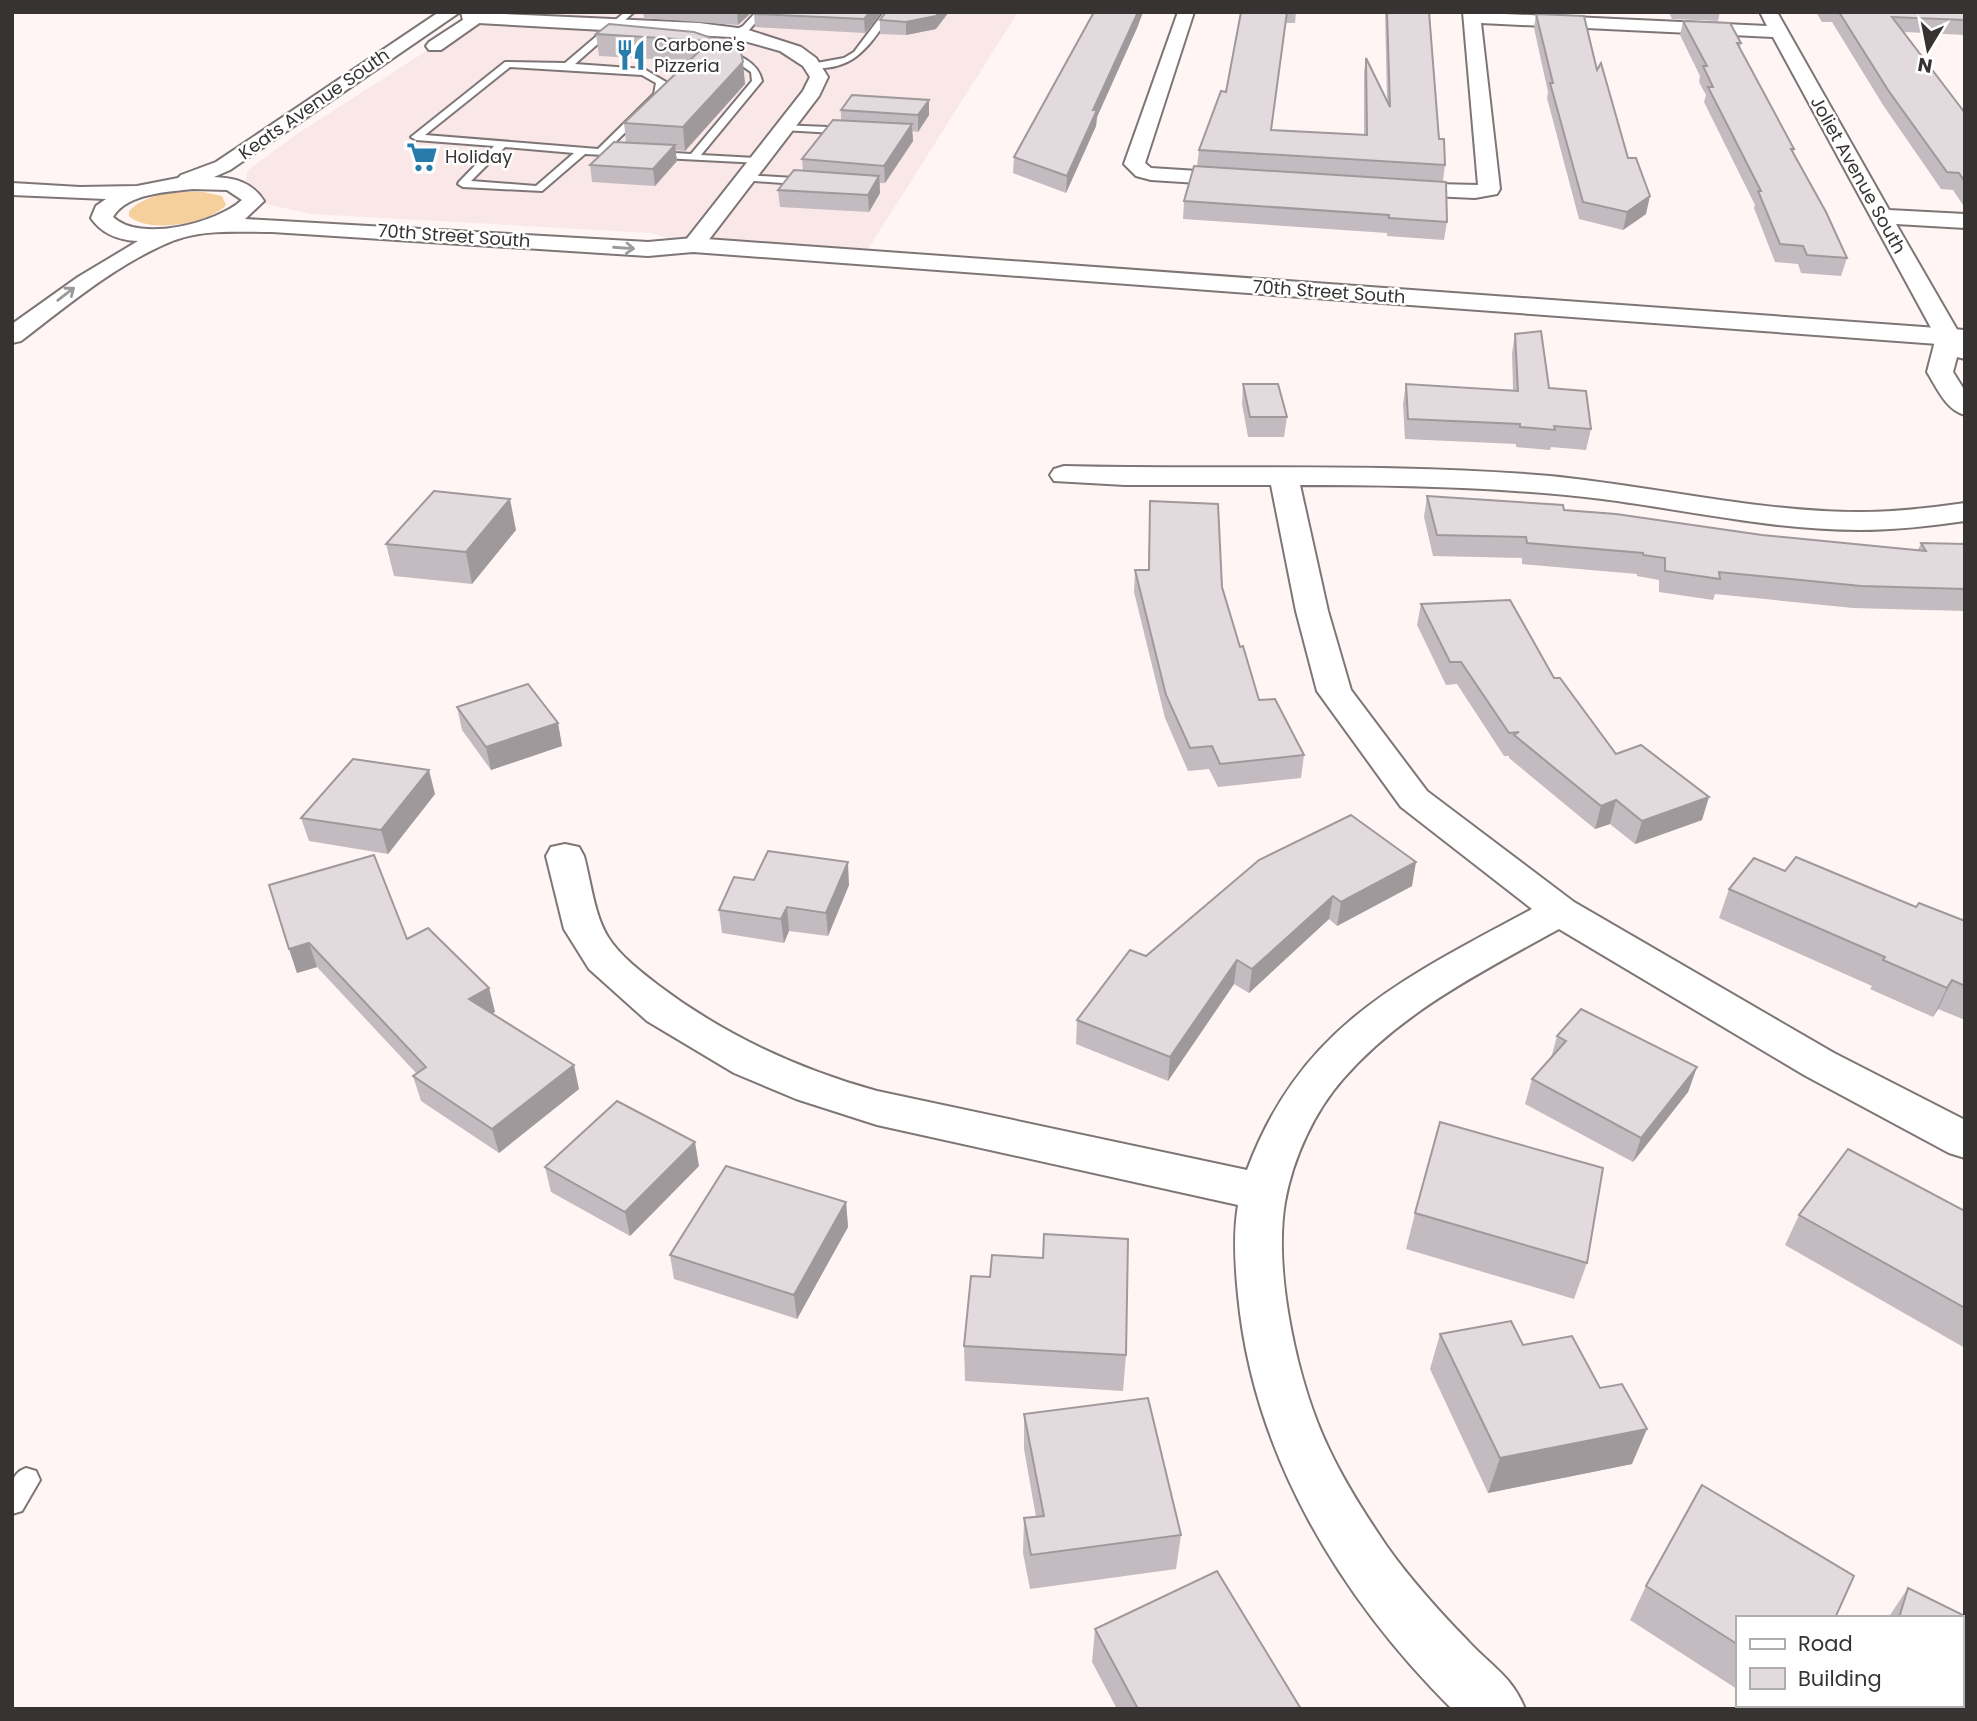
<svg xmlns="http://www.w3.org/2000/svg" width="1977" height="1721" font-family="Poppins,sans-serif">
  <rect width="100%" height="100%" fill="#fff5f5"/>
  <!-- built -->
  <path fill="#fae7e7" d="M487 12H1018L863 257 693 245 651 233 311 214 253 201 244 189 248 170 297 134Z"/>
  <!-- green -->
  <path fill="#f5cf9c" d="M203 192 222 196 226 205C209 224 148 234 129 216V211C148 192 179 191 203 192Z"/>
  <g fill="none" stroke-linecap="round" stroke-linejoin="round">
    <defs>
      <g id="lane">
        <path d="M625 12H634L575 64 644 69 666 82 662 97 608 149 691 154 752 81 751 72 732 59 716 54 715 52 719 49C737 54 758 61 762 81L701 155 756 158 761 161 760 163 585 154 542 191 463 187 458 184 459 182 494 146 416 140 411 137 505 62 565 63ZM510 67 642 75 656 83 654 94 598 149 425 135ZM505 147 574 153 536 186 471 181Z"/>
        <path d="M756 12H765L749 30 733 35V31L743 26Z"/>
        <path d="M884 12H893C869 45 856 71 811 68V64L844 58 854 52Z"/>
        <path d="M780 125 851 128 856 131 851 134 783 130 778 127Z"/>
        <path d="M745 175 810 179 815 182 810 185 741 180V176Z"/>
        <path d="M26 1468 36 1471 40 1480 22 1511 12 1514C12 1496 6 1475 26 1468Z"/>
      </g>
      <g id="street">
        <path d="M461 12 699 23 745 29 801 47 816 58 828 77 819 96 701 250H685L682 245 803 91 810 77 803 66 780 51 730 37 478 23 463 20Z"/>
        <path d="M1178 12H1194L1145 163 1151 168 1245 174 1252 176 1256 180 1252 184 1245 186 1151 180 1136 176 1124 164Z"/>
        <path d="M1463 12 1767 26 1760 12H1777L1889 210 1965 214V228L1896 224 1959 333 1965 338V359L1957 357 1953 372 1965 391V415C1946 410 1937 388 1927 372L1936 337 1773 37 1481 23 1500 189 1497 194 1475 198 1387 194 1384 189 1387 184 1395 183 1478 185Z"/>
        <path d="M1064 466C1226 470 1389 462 1550 476 1653 486 1756 512 1860 512 1895 512 1930 508 1965 503V521C1930 526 1895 530 1859 530 1772 530 1687 510 1602 499 1501 487 1401 485 1300 485L1328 611 1351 690 1427 791 1574 902 1834 1053 1965 1120V1158L1949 1153 1804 1075 1559 929C1483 971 1401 1012 1343 1079 1314 1112 1293 1158 1285 1202 1273 1273 1298 1385 1329 1449 1345 1483 1365 1514 1386 1545 1410 1579 1439 1611 1468 1641 1491 1666 1512 1676 1525 1709H1452C1340 1597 1253 1455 1238 1295 1235 1265 1233 1234 1238 1205L877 1125 796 1099 734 1073 647 1021 589 969 564 929 546 856 551 847 565 844 579 847 584 856C591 882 594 914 608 937 620 956 641 972 658 985 724 1035 798 1069 877 1091L1247 1170C1301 1025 1404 978 1532 909L1401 807 1317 691 1296 611 1271 485H1125L1054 481 1050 475 1054 469Z"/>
      </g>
      <g id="secondary">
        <path d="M439 12H460L230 170 214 177C235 178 252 182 264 201L245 219 648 242 693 238 1965 330V346L693 252 648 256 272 232C241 232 205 229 175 240 119 262 68 305 21 341L12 343V324L78 277 138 241C118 240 102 234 91 218L96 206 106 199 12 195V183L80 187 137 186 178 178 181 175 216 162ZM193 189 227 190 242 200C217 223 140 243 113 217 127 193 168 192 193 189Z"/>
        <path d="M475 12H495L441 50H429L426 46 429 42Z"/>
      </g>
    </defs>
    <!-- lane casing -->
    <use href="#lane" stroke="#7e7676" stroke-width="4"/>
    <!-- street casing -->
    <use href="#street" stroke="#7e7676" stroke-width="4"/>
    <!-- secondary casing -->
    <use href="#secondary" stroke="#7e7676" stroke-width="4"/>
    <!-- lane -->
    <use href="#lane" fill="#fff" fill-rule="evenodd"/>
    <!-- street -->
    <use href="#street" fill="#fff" fill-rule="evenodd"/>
    <!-- secondary -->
    <use href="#secondary" fill="#fff" fill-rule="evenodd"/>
  </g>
  <!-- wall -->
  <g fill="#c3bbbf">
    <path d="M643 12H752L738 25 644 18Z"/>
    <path d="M755 12H882L865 33 755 27 754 14Z"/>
    <path d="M886 12 936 29 906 35 880 34V20Z"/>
    <path d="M1092 12H1143L1137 28 1097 117 1096 126 1066 193 1013 173 1014 157 1092 15Z"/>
    <path d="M1241 12H1296L1295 23H1286L1271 130 1364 135V72L1366 58 1387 101 1385 12H1429L1439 139 1445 165 1443 181 1251 170 1447 222 1444 240 1387 236V233L1183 219 1184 201 1197 166 1199 150 1226 92Z"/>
    <path d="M1531 12H1578V13Z"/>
    <path d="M1669 12H1720L1718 21 1672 19Z"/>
    <path d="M1816 12H1965V35L1904 32 1965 113V208L1953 190 1941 189 1883 105 1832 22H1822Z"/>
    <path d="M1536 14 1597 70 1646 214 1623 230 1579 219 1547 98 1548 92 1534 28Z"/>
    <path d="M1683 21 1741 43 1740 48 1794 149 1793 153 1847 258 1841 276 1801 273 1798 264 1775 262 1754 208 1755 205 1704 102 1706 95 1699 82 1700 76 1680 35Z"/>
    <path d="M694 32 740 48 745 84 685 151 675 150 677 161 655 186 592 182 590 165 626 142 624 123 688 61 599 56 596 34Z"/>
    <path d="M841 110 929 115 918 132 912 131 913 141 885 183H880V193L869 212 780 207 778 190 803 170 802 159 841 120Z"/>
    <path d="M1515 334 1549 388 1591 429 1586 450 1551 447 1550 450 1516 447V444L1405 439 1403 404 1406 384 1513 390 1512 353Z"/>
    <path d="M1243 384 1287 417 1284 437H1248L1242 404Z"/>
    <path d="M1427 496 1564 510 1762 535 1918 550 1921 543 1965 544V611L1853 608 1715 594 1713 600 1659 592V580L1637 576V574L1522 564V558L1433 556 1424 517Z"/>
    <path d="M1150 501 1222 587 1240 647 1259 700 1304 755 1301 778 1218 787 1209 769 1188 771 1165 718 1134 592 1135 570H1148Z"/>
    <path d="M516 530 472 584 394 576 386 544Z"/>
    <path d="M1421 604 1554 678 1616 754 1702 820 1635 844 1610 824 1595 829 1509 758V756H1504L1457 684 1446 685 1417 625Z"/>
    <path d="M457 707 558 723 562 746 491 770 462 730Z"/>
    <path d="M435 794 388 854 309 841 301 818Z"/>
    <path d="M1259 860 1412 886 1337 926 1329 919 1249 993 1234 984 1168 1081 1076 1044 1077 1020 1146 956Z"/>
    <path d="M1785 871 1965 921V1020L1938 1009 1933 1017 1870 989 1872 986 1719 918 1729 889Z"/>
    <path d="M754 880 849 885 828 936 789 931 784 943 722 933 719 910Z"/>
    <path d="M269 885 407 939 489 988 495 1012 492 1013 579 1089 499 1153 421 1101 413 1076 417 1074 317 967 297 973Z"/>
    <path d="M1557 1036 1697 1067 1688 1092 1633 1162 1525 1104 1532 1079 1551 1058Z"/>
    <path d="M699 1166 630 1236 551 1192 545 1167Z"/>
    <path d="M846 1202 848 1227 797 1319 674 1279 670 1255Z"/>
    <path d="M1965 1211V1348L1785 1245 1799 1215Z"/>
    <path d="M1415 1213 1587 1263 1574 1299 1406 1249Z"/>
    <path d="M1043 1258 1126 1355 1123 1391 965 1381 964 1346 990 1277Z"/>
    <path d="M1440 1334 1523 1345 1632 1464 1488 1493 1430 1369Z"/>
    <path d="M1024 1414 1181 1535 1176 1569 1030 1589 1023 1553 1024 1518 1036 1517 1024 1449Z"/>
    <path d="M1646 1586 1737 1618V1689L1630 1620Z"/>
    <path d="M1908 1588 1965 1616V1709H1859L1860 1705H1961V1618H1888Z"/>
    <path d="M1095 1629 1301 1709H1117L1092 1662Z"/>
    <path d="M1763 1705H1791L1788 1709H1769Z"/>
  </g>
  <!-- shaded-wall -->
  <g fill="#9f999b">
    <path d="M737 12H752L738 25Z"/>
    <path d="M870 12H882L865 33 864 19Z"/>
    <path d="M939 12H949L936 29 906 35V22Z"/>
    <path d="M1138 12H1143L1137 28 1097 117 1096 126 1066 193 1067 176 1093 110Z"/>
    <path d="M743 62 745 84 685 151 683 127Z"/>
    <path d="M929 100V115L918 132V115Z"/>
    <path d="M912 124 913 141 885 183 884 166Z"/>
    <path d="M675 145 677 161 655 186 653 169Z"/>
    <path d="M879 176 880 193 869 212 868 195Z"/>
    <path d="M1650 196 1646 214 1623 230 1627 212Z"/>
    <path d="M510 499 516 530 472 584 466 552Z"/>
    <path d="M558 723 562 746 491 770 486 747Z"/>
    <path d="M429 770 435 794 388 854 381 830Z"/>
    <path d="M1709 797 1702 820 1635 844 1642 821Z"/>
    <path d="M1616 800 1610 824 1595 829 1601 806Z"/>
    <path d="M848 862 849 885 828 936 826 913Z"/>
    <path d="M1416 862 1412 886 1337 926 1341 902Z"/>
    <path d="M1333 896 1329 919 1249 993 1252 969Z"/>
    <path d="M787 907 789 931 784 943 781 919Z"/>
    <path d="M309 943 317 967 297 973 289 949Z"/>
    <path d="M1237 960 1234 984 1168 1081 1170 1057Z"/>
    <path d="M1952 980 1938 1009 1933 1017 1947 988Z"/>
    <path d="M489 988 495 1012 475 1023 469 999Z"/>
    <path d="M574 1065 579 1089 499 1153 492 1129Z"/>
    <path d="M1697 1067 1688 1092 1633 1162 1641 1138Z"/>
    <path d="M695 1142 699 1166 630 1236 625 1212Z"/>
    <path d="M846 1202 848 1227 797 1319 794 1295Z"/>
    <path d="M1647 1429 1632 1464 1488 1493 1500 1458Z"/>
  </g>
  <!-- building -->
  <g fill="#e3dade" stroke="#9f999b" stroke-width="2">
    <path d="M755 12H870L864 19 754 14Z"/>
    <path d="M886 12H939L936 16 906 22 880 20Z"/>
    <path d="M1094 12H1138L1093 110H1097L1067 176 1014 157Z"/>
    <path d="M1241 12H1287L1271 130 1367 135 1366 58 1390 107 1387 12H1429L1439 139H1444L1445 165 1199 150 1221 91 1226 92Z"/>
    <path d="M1839 12H1965V20L1892 17 1965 113V182L1959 173 1947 172 1888 90Z"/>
    <path d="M1536 14 1584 16 1597 70 1601 63 1628 158H1636L1650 196 1627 212 1583 202 1550 83H1553Z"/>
    <path d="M1683 21 1730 23 1741 43H1737L1794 149H1791L1826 212 1847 258 1807 255 1803 246 1780 244 1758 191H1761L1708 87H1713L1703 66H1707Z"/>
    <path d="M609 24 694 32 740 48 743 62 683 127 624 123 710 41 596 34Z"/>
    <path d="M852 95 929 100 918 115 841 110Z"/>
    <path d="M833 120 912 124 884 166 802 159Z"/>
    <path d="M614 142 675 145 653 169 590 165Z"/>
    <path d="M1194 166 1446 182 1447 222 1389 218V215L1184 201Z"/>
    <path d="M794 170 879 176 868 195 778 190Z"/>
    <path d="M1541 331 1549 388 1586 391 1591 429 1554 426 1555 430 1520 427V424L1408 419 1406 384 1518 391 1515 334Z"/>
    <path d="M1243 384H1278L1287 417H1250Z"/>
    <path d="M434 491 510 499 466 552 386 544Z"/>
    <path d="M1427 496 1563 505 1564 510 1616 514 1762 535 1926 551 1921 543 1965 544V589L1861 586 1719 572 1720 579 1665 571V558L1643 555V553L1527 543 1526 537 1437 535Z"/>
    <path d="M1150 501 1218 504 1222 587 1240 647 1243 646 1259 700 1275 699 1304 755 1220 764 1212 746 1190 748 1166 695 1135 570H1149Z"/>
    <path d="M1510 600 1554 678H1560L1616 754 1641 745 1709 797 1642 821 1616 800 1601 806 1514 735 1519 732 1509 733 1461 662H1450L1421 604Z"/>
    <path d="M528 684 558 723 486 747 457 707Z"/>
    <path d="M353 759 429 770 381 830 301 818Z"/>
    <path d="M1351 815 1416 862 1341 902 1333 896 1252 969 1237 960 1170 1057 1077 1020 1130 950 1146 956 1259 860Z"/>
    <path d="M768 851 848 862 826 913 787 907 781 919 719 910 734 877 754 880Z"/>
    <path d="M374 855 407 939 428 928 489 988 469 999 574 1065 492 1129 413 1076 426 1067 309 943 289 949 269 885Z"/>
    <path d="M1796 857 1916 907 1919 903 1965 921V986L1952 980 1947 988 1883 960 1885 957 1729 889 1754 858 1785 871Z"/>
    <path d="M1581 1009 1697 1067 1641 1138 1532 1079 1566 1041 1557 1036Z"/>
    <path d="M617 1101 695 1142 625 1212 545 1167Z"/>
    <path d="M1440 1122 1603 1168 1587 1263 1415 1213Z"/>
    <path d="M1848 1149 1965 1211V1308L1799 1215Z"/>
    <path d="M726 1166 846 1202 794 1295 670 1255Z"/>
    <path d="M1044 1234 1128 1239 1126 1355 964 1346 971 1276 990 1277 992 1255 1043 1258Z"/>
    <path d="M1511 1321 1523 1345 1572 1336 1600 1388 1622 1384 1647 1429 1500 1458 1440 1334Z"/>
    <path d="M1148 1398 1181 1535 1031 1555 1024 1518 1044 1516 1024 1414Z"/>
    <path d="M1702 1485 1854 1576 1835 1618H1737V1644L1646 1586Z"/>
    <path d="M1217 1571 1301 1709H1138L1095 1629Z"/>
    <path d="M1908 1588 1965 1616V1709H1904L1897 1705H1961V1618H1899Z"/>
  </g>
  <!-- one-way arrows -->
  <defs><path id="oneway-shaft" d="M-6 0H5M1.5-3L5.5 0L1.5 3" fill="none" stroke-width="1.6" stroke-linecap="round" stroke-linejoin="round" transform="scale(1.75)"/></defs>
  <g stroke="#9b9999">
    <use href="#oneway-shaft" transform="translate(624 248) rotate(4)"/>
    <use href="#oneway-shaft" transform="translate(66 294) rotate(-38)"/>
  </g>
  <!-- icons -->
  <defs>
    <symbol id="restaurant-bare" viewBox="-9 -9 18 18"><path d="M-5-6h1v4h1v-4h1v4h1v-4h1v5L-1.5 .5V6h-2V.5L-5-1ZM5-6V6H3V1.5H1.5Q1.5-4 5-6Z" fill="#287cac" stroke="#fff" stroke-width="2.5" paint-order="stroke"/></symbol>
    <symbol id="supermarket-bare" viewBox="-9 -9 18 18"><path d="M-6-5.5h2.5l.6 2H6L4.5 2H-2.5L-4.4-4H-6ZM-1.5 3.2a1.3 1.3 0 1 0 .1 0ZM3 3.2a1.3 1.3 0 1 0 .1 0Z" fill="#287cac" stroke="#fff" stroke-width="2.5" paint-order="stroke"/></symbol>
  </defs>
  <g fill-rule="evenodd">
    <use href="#restaurant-bare" x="609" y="33" width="44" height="44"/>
    <use href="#supermarket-bare" x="400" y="135" width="44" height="44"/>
  </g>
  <g text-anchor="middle" stroke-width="5" stroke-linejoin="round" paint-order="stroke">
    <!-- far-poi labels -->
    <g font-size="18" fill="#373333" stroke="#fff" text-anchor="start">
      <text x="654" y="51">Carbone's<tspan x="654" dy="21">Pizzeria</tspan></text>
      <text x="445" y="163">Holiday</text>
    </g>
    <!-- far-street labels -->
    <g font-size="18" fill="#373333" stroke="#fff">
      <text transform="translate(314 104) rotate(-35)" y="6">Keats Avenue South</text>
      <text transform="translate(1858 175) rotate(61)" y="6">Joliet Avenue South</text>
      <text transform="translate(454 236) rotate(4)" y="6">70th Street South</text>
      <text transform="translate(1329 292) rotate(4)" y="6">70th Street South</text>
    </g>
  </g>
  <!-- border -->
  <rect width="1977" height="1721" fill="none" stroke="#373333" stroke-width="28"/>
  <!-- legend -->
  <rect x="1736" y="1616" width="228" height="91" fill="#ffffff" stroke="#afadad" stroke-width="2"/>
  <rect x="1750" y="1639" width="35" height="10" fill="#ffffff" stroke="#afadad" stroke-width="2"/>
  <text x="1798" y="1651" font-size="21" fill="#373333">Road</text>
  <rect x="1750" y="1668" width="35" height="21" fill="#e3dade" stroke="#afadad" stroke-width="2"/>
  <text x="1798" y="1686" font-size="21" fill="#373333">Building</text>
  <!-- north arrow -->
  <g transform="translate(1928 49) rotate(190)" stroke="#ffffff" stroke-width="5" paint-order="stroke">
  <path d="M0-5L12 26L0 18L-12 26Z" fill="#373333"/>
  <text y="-10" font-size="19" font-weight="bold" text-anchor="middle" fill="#373333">N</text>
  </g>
</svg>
